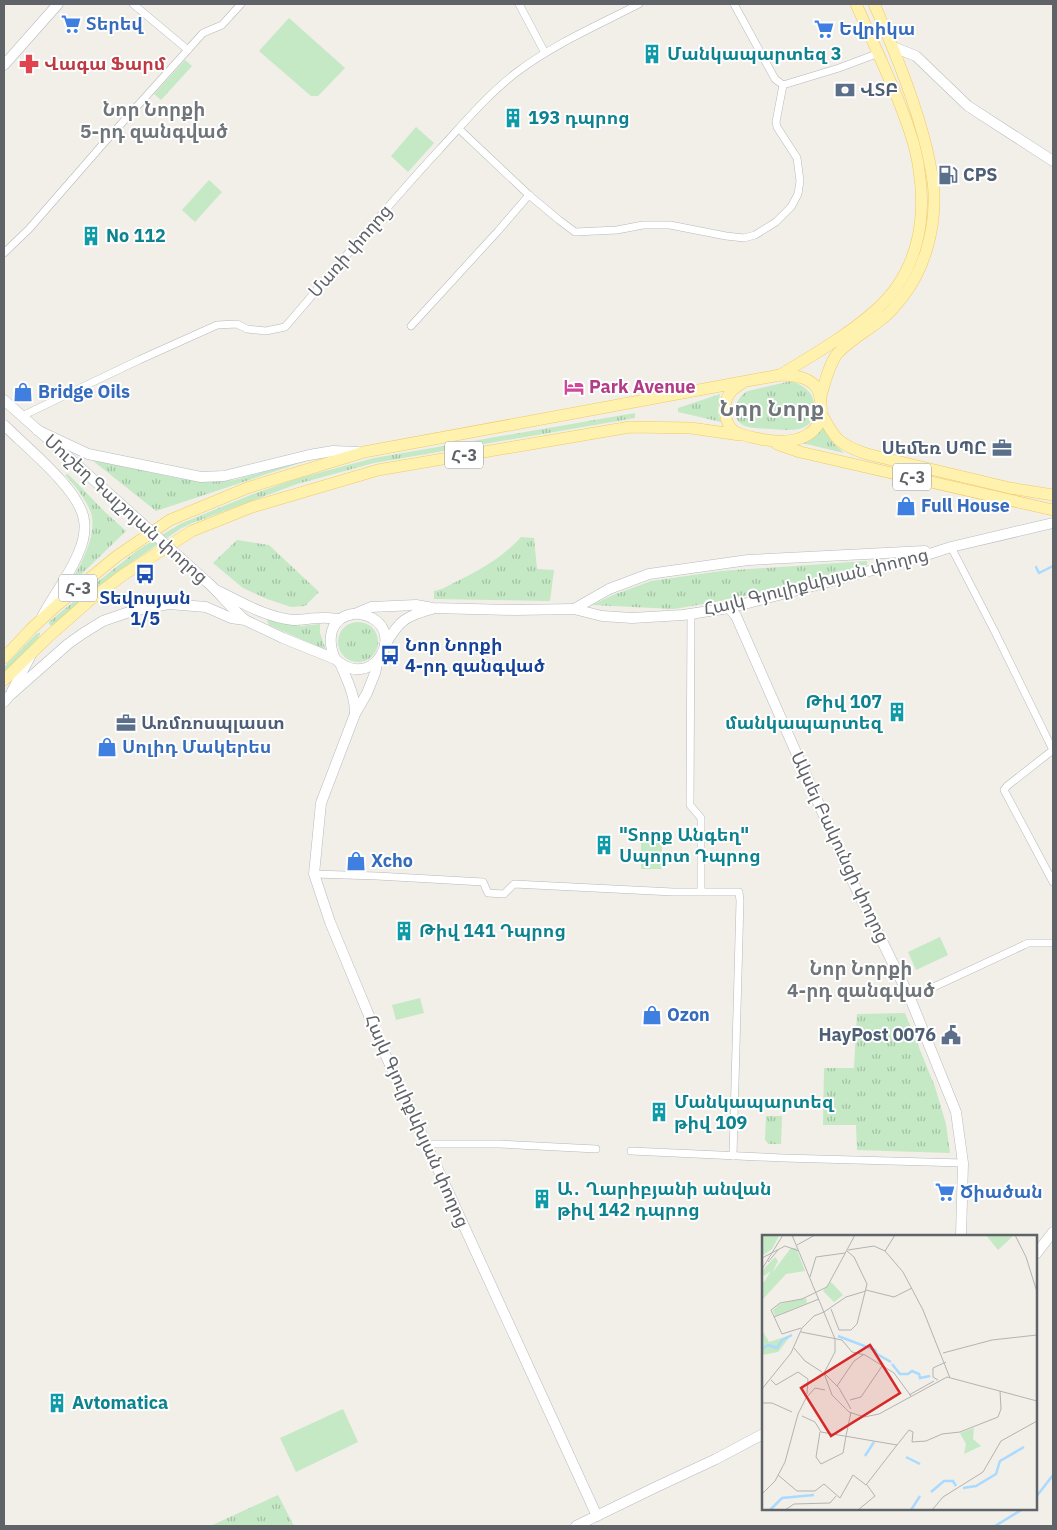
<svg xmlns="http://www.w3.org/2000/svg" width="1057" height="1530" font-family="'IBM Plex Sans','Noto Sans Armenian',sans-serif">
  <defs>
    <pattern id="grass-tufts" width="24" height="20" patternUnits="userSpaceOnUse" patternTransform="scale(1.25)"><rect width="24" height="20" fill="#c5e8c5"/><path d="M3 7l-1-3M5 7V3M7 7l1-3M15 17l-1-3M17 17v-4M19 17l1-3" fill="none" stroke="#a3c0a4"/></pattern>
  </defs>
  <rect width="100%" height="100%" fill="#f1efe8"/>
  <!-- grass -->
  <g fill="url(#grass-tufts)">
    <path d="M185 60 192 66 161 100 154 94Z"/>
    <path d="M791 381C802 385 813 391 814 404 817 435 790 430 770 429 761 428 750 429 743 425 728 416 736 397 748 391Z"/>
    <path d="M720 394 718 412 721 422 678 412V408Z"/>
    <path d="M635 413V418L374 463 297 484 190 524 180 529 119 571 52 626 49 624V622L91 587 138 550 180 524 253 494 296 479 374 458Z"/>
    <path d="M823 426 831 441 844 453 802 443 814 437Z"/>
    <path d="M315 458 156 511 92 460 182 479 212 482 234 480Z"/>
    <path d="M68 474 105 512 126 531 65 590C78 571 100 534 90 510 84 496 75 486 65 475Z"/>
    <path d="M521 537 534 538 537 569 554 570 550 601 434 599V591L442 589C471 574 499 562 521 537Z"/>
    <path d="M237 540 269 545 319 592 305 606 291 607 267 599 243 588 213 563Z"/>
    <path d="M867 561V565L732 599 674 609 592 605 613 595 651 581 721 571Z"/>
    <path d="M267 620 301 626 320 624V633L326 650 269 625Z"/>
    <circle cx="358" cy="642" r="20"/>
    <path d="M40 633 39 637 4 674V667L36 634Z"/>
    <path d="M905 1013 935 1087 946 1124 950 1153 857 1150 856 1125H823L824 1068H854L857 1014Z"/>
    <path d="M766 1116H782L781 1144H769L765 1140Z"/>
    <path d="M278 1495 294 1526H211L219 1522Z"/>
  </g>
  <!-- pitch -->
  <g fill="#c5e8c5">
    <path d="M289 18 345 68 318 96H311L259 51Z"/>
    <path d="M416 127 434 143 408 172 391 156Z"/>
    <path d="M209 180 222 192 195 222 182 210Z"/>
    <rect x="641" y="835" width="21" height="34"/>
    <path d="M940 937 948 955 916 970 908 952Z"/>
    <path d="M420 998 424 1013 396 1020 392 1005Z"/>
    <path d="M343 1409 358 1442 296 1472 280 1438Z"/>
  </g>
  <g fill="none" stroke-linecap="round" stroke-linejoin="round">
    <!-- stream -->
    <g stroke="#aadaff" stroke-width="2.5">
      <path d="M1036 567 1039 573 1053 566"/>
      <path d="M1036 1497 1053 1475"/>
      <path d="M995 1526 1023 1509"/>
    </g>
    <defs>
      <g id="street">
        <path d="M133 4 188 50"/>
        <path d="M519 4 545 53"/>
        <path d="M734 4 775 79 783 85"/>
        <path d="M783 85 839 68 879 53"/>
        <path d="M459 129 529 195 559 220 575 232 617 230 643 225H670L726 236 744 238 755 235 776 222 791 207 798 194 800 181 797 158 777 127 776 122 783 85"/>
        <path d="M4 253 29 229 103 144 203 33 222 25 241 4"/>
        <path d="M411 326 498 231 529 195"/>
        <path d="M22 416 139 360 217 325 237 324 247 329 266 331 285 327C336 268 386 207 439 150 464 123 488 94 517 72 554 44 598 25 639 4"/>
        <path d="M951 547 995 632 1053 750 1007 786 1004 790 1053 882"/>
        <path d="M691 614 690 805 701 818V891"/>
        <path d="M314 874 377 876 483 882 488 893 504 894 514 884 673 892H739L740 901 733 1156"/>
        <path d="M910 998 1024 945 1028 943H1053"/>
        <path d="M426 1144H499L596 1149"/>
        <path d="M631 1151 783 1158 963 1163"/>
      </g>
      <g id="secondary">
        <path d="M893 47 916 56 968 106 1053 161"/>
        <path d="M4 65 58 4"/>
        <path d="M4 400 75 463"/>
        <path d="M4 425C26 447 80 490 84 520 86 532 83 543 78 554 69 576 53 596 42 617"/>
        <path d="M37 430 88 454 201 477 224 476 309 455 333 451 358 452"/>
        <path d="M206 581C220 593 230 607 244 619"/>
        <path d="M216 590C241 602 265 617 293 620 303 620 311 618 320 618 327 617 334 619 340 619"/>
        <path d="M729 608 736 616 854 884 910 998 956 1112 963 1163 961 1236"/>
        <path d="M574 609 609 589 649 574 748 560 925 551"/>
        <path d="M357 613 371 607 416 605 433 608 515 610 574 609 602 616 632 618 683 615 729 608 911 560 951 547 1053 523"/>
        <path d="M385 645C399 621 405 616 432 609"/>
        <path d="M378 660 375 673 367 693 355 714 321 803 314 874 330 922 385 1054 597 1516"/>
        <path d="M340 663C347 680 355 695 355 713"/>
        <path d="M12 691 30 657"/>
        <path d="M4 702 9 696 68 644 82 634 103 621 132 611 169 604 206 607 231 618 245 620 283 638 335 659C371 692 405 636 372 618 366 615 360 613 353 614 329 618 327 640 335 659"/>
        <path d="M1036 1254 1053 1232"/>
        <path d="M576 1526 654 1488 716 1459 763 1434"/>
      </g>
      <g id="primary">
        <path d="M780 375C813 355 848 335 877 309 917 273 927 221 919 170 916 145 906 120 897 97 884 66 870 35 856 4"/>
        <path d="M820 399C824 386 829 363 838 353 850 340 869 330 883 318 890 313 896 305 901 299 924 271 935 231 934 195 934 180 930 165 927 150 915 100 895 51 874 4"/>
        <path d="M821 413C835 439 839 445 867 454L1010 488 1053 495"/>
        <path d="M777 444 800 452 1053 510"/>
        <path d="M4 658 31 629 56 606 117 556 170 520 247 488 364 452 780 375C794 375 814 377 819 393 831 437 795 446 760 439 751 437 742 436 734 431 724 423 722 403 730 393 733 389 738 386 742 383"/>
        <path d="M4 680 49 636 90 600 123 575 192 531 252 507 378 470 630 427 691 428 740 435"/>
      </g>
    </defs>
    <!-- street casing -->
    <use href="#street" stroke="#b5b8bc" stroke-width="8"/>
    <!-- secondary casing -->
    <use href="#secondary" stroke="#b6babf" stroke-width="11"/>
    <!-- primary casing -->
    <use href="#primary" stroke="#f2c960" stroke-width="12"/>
    <!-- street -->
    <use href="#street" stroke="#fff" stroke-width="7"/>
    <!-- secondary -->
    <use href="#secondary" stroke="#fff" stroke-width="10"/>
    <!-- primary -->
    <use href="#primary" stroke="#fff2af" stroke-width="11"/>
    <defs>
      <path id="secondary-bridge" d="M75 463 206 581"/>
    </defs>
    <!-- secondary-bridge casing -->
    <use href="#secondary-bridge" stroke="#b6babf" stroke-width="11" stroke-linecap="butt"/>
    <!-- secondary-bridge -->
    <use href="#secondary-bridge" stroke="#fff" stroke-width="10"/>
  </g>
  <!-- icons -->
  <defs>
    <symbol id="supermarket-bare" viewBox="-9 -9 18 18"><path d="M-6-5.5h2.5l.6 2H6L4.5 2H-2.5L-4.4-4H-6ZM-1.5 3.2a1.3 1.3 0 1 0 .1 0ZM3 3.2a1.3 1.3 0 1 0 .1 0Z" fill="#3f7fe0" stroke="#fff" stroke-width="2.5" paint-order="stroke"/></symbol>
    <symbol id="building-bare" viewBox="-9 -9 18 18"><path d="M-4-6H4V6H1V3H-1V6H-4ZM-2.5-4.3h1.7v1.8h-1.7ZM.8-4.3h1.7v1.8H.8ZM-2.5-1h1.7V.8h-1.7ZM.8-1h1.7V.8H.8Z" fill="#0f9aa8" stroke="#fff" stroke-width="2.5" paint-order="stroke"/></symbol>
    <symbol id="pharmacy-bare" viewBox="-9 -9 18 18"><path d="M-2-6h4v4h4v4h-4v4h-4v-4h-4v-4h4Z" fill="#e0444e" stroke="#fff" stroke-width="2.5" paint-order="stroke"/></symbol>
    <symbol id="bank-bare" viewBox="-9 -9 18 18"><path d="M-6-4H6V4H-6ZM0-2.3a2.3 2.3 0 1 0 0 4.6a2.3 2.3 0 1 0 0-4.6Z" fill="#5c6f8a" stroke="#fff" stroke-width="2.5" paint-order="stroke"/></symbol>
    <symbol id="fuel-bare" viewBox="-9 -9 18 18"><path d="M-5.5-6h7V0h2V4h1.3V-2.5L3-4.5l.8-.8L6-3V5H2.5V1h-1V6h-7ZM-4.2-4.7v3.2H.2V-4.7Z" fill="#5c6f8a" stroke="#fff" stroke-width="2.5" paint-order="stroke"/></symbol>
    <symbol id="hotel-bare" viewBox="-9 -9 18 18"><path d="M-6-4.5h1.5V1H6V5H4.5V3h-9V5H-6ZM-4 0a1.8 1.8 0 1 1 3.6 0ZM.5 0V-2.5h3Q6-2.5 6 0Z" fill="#d1479c" stroke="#fff" stroke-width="2.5" paint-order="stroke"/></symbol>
    <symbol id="shop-bare" viewBox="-9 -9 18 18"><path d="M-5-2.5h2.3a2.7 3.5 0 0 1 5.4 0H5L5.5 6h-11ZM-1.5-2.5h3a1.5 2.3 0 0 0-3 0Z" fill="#3f7fe0" stroke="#fff" stroke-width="2.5" paint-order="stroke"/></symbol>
    <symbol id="office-bare" viewBox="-9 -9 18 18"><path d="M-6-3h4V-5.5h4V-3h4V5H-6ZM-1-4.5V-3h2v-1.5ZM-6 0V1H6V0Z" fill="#5c6f8a" stroke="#fff" stroke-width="2.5" paint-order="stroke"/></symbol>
    <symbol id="bus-bare" viewBox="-9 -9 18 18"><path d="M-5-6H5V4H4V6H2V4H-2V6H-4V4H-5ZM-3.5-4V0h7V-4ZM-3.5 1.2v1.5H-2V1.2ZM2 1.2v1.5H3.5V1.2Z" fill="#1a4fb4" stroke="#fff" stroke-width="2.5" paint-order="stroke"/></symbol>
    <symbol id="civic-bare" viewBox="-9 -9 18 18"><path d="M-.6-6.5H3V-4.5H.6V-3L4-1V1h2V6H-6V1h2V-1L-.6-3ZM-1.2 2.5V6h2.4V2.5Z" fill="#5c6f8a" stroke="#fff" stroke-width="2.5" paint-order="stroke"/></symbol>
  </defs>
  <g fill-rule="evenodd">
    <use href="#supermarket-bare" x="57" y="10" width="28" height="28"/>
    <use href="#supermarket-bare" x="810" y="15" width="28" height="28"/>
    <use href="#building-bare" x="638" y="40" width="28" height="28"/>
    <use href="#pharmacy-bare" x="15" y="50" width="28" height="28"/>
    <use href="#bank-bare" x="831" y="76" width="28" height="28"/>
    <use href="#building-bare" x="499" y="104" width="28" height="28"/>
    <use href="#fuel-bare" x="934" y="161" width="28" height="28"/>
    <use href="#building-bare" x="77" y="222" width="28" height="28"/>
    <use href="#hotel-bare" x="560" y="373" width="28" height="28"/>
    <use href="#shop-bare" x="9" y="378" width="28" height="28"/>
    <use href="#office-bare" x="988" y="434" width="28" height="28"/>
    <use href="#shop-bare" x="892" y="492" width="28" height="28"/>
    <use href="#bus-bare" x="131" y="560" width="28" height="28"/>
    <use href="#bus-bare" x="376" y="641" width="28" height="28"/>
    <use href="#building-bare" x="883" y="698" width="28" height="28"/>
    <use href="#office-bare" x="112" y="709" width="28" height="28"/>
    <use href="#shop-bare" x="93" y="733" width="28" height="28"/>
    <use href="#building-bare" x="590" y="831" width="28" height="28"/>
    <use href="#shop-bare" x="342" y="847" width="28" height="28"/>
    <use href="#building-bare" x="390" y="917" width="28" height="28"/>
    <use href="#shop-bare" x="638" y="1001" width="28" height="28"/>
    <use href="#civic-bare" x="937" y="1021" width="28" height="28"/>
    <use href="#building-bare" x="645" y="1098" width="28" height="28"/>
    <use href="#supermarket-bare" x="931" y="1178" width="28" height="28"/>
    <use href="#building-bare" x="528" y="1185" width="28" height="28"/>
    <use href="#building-bare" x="43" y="1389" width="28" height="28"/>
  </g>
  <g text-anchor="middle" stroke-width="4" stroke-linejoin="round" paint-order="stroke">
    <!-- shield labels -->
    <g fill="#fff" stroke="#8f9295" stroke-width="1">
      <rect x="445" y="441.5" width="38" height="27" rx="4"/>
      <rect x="893" y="463.5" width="38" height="27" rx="4"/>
      <rect x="59" y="574.5" width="38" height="27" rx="4"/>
    </g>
    <g font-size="16" font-weight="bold" fill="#5f6368">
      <text x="464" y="461">Հ-3</text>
      <text x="912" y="483">Հ-3</text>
      <text x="78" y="594">Հ-3</text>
    </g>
    <!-- shop labels -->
    <g font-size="18" font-weight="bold" fill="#366cbe" stroke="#fff" text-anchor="start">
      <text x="86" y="30">Տերեվ</text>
      <text x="839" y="35">Եվրիկա</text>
      <text x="38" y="398">Bridge Oils</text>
      <text x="921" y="512">Full House</text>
      <text x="122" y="753">Սոլիդ Մակերես</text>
      <text x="371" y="867">Xcho</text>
      <text x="667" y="1021">Ozon</text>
      <text x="960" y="1198">Ծիածան</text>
    </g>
    <!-- culture labels -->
    <g font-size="18" font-weight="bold" fill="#0d838f" stroke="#fff" text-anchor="start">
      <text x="667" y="60">Մանկապարտեզ 3</text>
      <text x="528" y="124">193 դպրոց</text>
      <text x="106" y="242">No 112</text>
      <text x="882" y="708" text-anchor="end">Թիվ 107<tspan x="882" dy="21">մանկապարտեզ</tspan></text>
      <text x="619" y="841">"Տորք Անգեղ"<tspan x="619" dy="21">Սպորտ Դպրոց</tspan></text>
      <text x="419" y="937">Թիվ 141 Դպրոց</text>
      <text x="674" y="1108">Մանկապարտեզ<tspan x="674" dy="21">թիվ 109</tspan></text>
      <text x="557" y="1195">Ա․ Ղարիբյանի անվան<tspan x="557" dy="21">թիվ 142 դպրոց</tspan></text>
      <text x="72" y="1409">Avtomatica</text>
    </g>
    <!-- health labels -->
    <g font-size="18" font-weight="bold" fill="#be3a42" stroke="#fff" text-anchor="start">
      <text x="44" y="70">Վագա Ֆարմ</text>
    </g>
    <!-- service labels -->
    <g font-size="18" font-weight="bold" fill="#4e5e75" stroke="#fff" text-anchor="start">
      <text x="860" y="96">ՎՏԲ</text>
      <text x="963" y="181">CPS</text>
      <text x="987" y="454" text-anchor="end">Սեմեռ ՍՊԸ</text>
      <text x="141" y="729">Առմռոսպլաստ</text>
      <text x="936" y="1041" text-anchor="end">HayPost 0076</text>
    </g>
    <!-- street labels -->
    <g font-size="18" fill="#5f6368" stroke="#fff">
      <text transform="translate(350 251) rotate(-49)" y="6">Մառի փողոց</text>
      <text transform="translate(126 509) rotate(42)" y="6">Մուշեղ Գալշոյան փողոց</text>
      <text transform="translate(816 582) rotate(-14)" y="6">Հայկ Գյուլիքևխյան փողոց</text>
      <text transform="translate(840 847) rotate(65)" y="6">Ակսել Բակունցի փողոց</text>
      <text transform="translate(417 1121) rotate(66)" y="6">Հայկ Գյուլիքևխյան փողոց</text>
    </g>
    <!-- hotel labels -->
    <g font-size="18" font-weight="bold" fill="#b23c85" stroke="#fff" text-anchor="start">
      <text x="589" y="393">Park Avenue</text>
    </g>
    <!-- transit labels -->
    <g font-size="18" font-weight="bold" fill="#164399" stroke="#fff">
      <text x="145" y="604">Տեվոսյան<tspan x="145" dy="21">1/5</tspan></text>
      <text x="405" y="651" text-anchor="start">Նոր Նորքի<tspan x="405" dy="21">4-րդ զանգված</tspan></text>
    </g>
    <!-- neighbourhood labels -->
    <g font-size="19" font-weight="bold" fill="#70757a" stroke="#fff">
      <text x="154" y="116">Նոր Նորքի<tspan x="154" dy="22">5-րդ զանգված</tspan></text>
      <text x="861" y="975">Նոր Նորքի<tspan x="861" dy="22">4-րդ զանգված</tspan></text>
    </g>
    <!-- district labels -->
    <g font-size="22" font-weight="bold" fill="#70757a" stroke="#fff">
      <text x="772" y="416">Նոր Նորք</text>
    </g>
  </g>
  <!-- overview -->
  <g transform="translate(762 1235)">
    <rect width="275" height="275" fill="#f1efe8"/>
    <path d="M29 13H34L43 36 24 39 0 65V50L9 36 2 41 0 36 13 22 16 26 10 38ZM69 47 81 60 72 67 61 56ZM44 63 45 68 13 81 11 75 18 69ZM0 95 7 107 29 100 16 117 0 120Z" fill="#c5e8c5"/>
    <path d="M224 0H250V2L236 15ZM212 193 211 204 219 211 202 219 204 209 198 198Z" fill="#c5e8c5"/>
    <path d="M0 0 17 1 10 14 0 21Z" fill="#c5e8c5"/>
    <path fill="none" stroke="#aadaff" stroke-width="2.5" d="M76 101 113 115 115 119 129 127M0 114 6 110 15 113 20 105 30 100M130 129 138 139H146L150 136 157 139 158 143 168 141M103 221 112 207M144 222 158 229M201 253 214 251 234 239 238 226 262 212M169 257 182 246H191L194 251M8 275 20 263 52 260M149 275 158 261"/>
    <path fill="none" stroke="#b3b3b1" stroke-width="1" d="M30 0 73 104V117L62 138 70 160 87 177 102 182 117 179 185 142 275 166M133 0 123 16 141 37 161 75 188 143M253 0 264 22 275 57M35 10 53 0M86 15 112 11 123 16M0 23 23 11 37 16M6 27 16 15M0 34 21 0M48 42 54 22 83 18M104 55 132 62 150 53M69 74 77 95H89L95 89 105 49 92 22 85 16M62 77 84 62 104 56M12 82 57 64M39 93 20 99 9 75 18 68 40 64 65 52 93 0M39 97 80 105 90 117 103 120 132 138 149 161M32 113 43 126 60 137M181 118 230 105 275 100M63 139 77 153 89 174M9 145 14 150 36 137 46 144 45 159M176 145 171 142V133L184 127M75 151 92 126 101 120M0 154 29 118 40 93 52 81 62 77M147 160 172 146M88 165 99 162 120 131M0 168H10L30 177M40 181 53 187 59 197M58 197 54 222 59 229 81 218 84 201M84 201 89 177M135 210 147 195 151 197 150 207 164 206 180 199 198 197 236 182 239 174 238 156M16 240 35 256H53L62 249 78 263 91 240 104 250 135 210 59 197M0 259 13 246 23 227 36 179 44 163 53 153 63 155M23 275 32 269 68 268 74 261M96 275 113 261 105 250M170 275 181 262 221 237 239 206 275 186"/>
    <path fill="#d62828" fill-opacity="0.15" stroke="#d62828" stroke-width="2.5" d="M108 110 138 158 69 201 39 153Z"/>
    <rect width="275" height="275" fill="none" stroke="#5f6368" stroke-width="2.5"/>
  </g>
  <!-- border -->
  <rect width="1057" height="1530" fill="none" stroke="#5f6368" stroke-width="10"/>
</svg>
